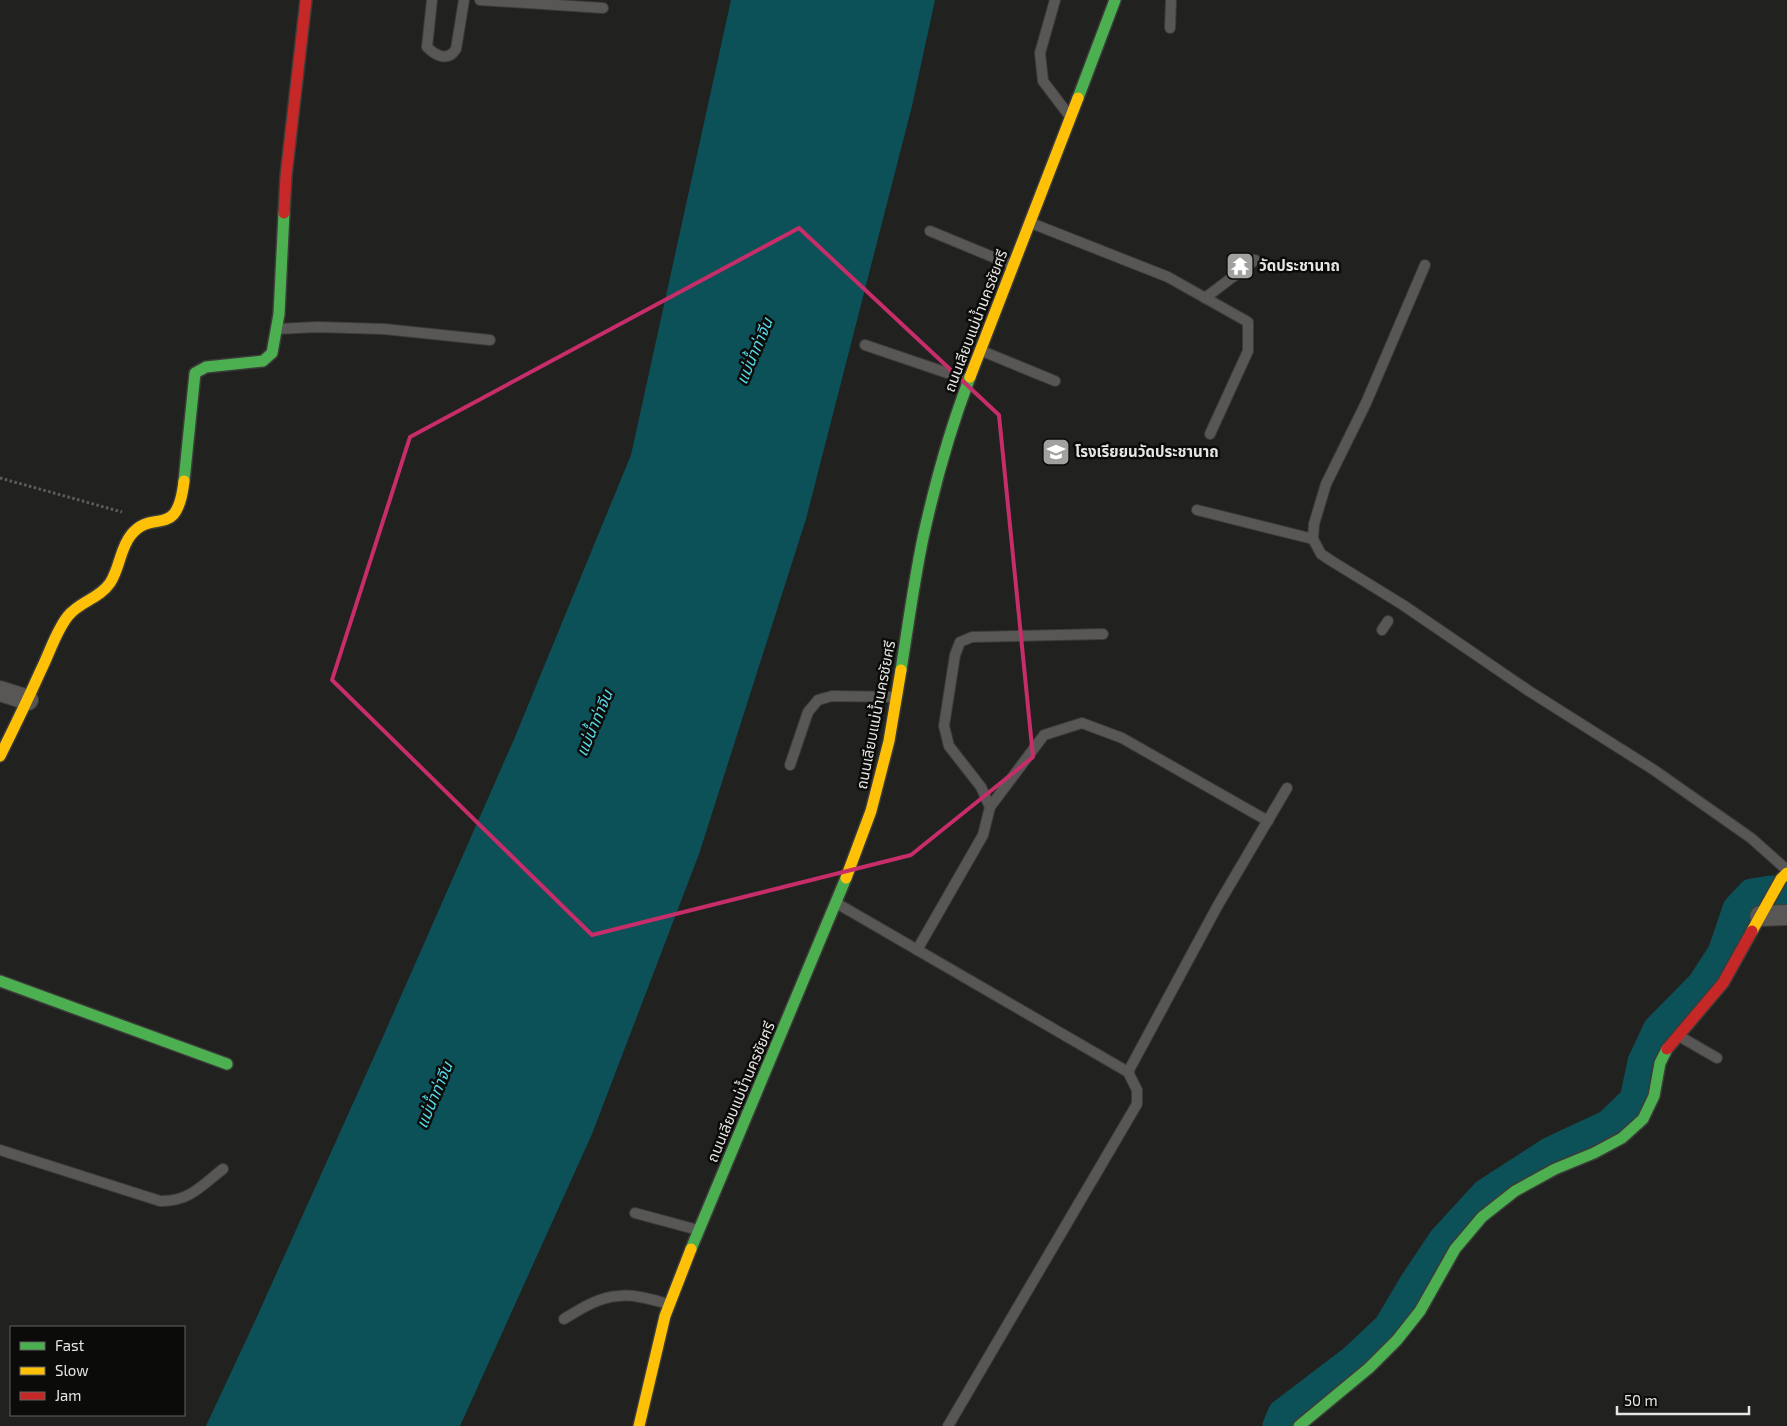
<svg xmlns="http://www.w3.org/2000/svg" width="1787" height="1426" font-family="'Exo 2','Noto Sans Thai',sans-serif">
  <rect width="100%" height="100%" fill="#212120"/>
  <!-- water -->
  <path fill="#0c5158" d="M731 0H935L912 106 806 519 699 854 592 1134 460 1426H206L255 1321 382 1039 515 737 631 455Z"/>
  <g fill="none" stroke-linecap="round" stroke-linejoin="round">
    <!-- river -->
    <path stroke="#0c5158" stroke-width="31" d="M1278 1426 1283 1414 1354 1360 1389 1327 1415 1283 1443 1241 1486 1194 1551 1152 1609 1125 1635 1100 1643 1062 1658 1030 1703 984 1723 953 1738 909 1752 894 1771 891 1787 893"/>
    <defs>
      <g id="lane">
        <path d="M432 0 427 47C436 56 448 62 456 49L464 0"/>
        <path d="M480 0 603 8"/>
        <path d="M1055 0 1040 53 1043 81 1068 114"/>
        <path d="M1170 28 1171 0"/>
        <path d="M1031 223 1168 277 1248 322V351L1210 434"/>
        <path d="M930 231 1012 265"/>
        <path d="M1425 265 1366 403 1326 484 1314 524 1313 539 1321 554 1330 560 1403 605 1529 691 1654 770 1751 838 1787 870"/>
        <path d="M1205 298 1255 260"/>
        <path d="M277 329 317 327 384 329 490 340"/>
        <path d="M865 345 968 380"/>
        <path d="M982 351 1055 381"/>
        <path d="M1197 510 1313 539"/>
        <path d="M1382 630 1388 621"/>
        <path d="M790 765 808 712 818 700 832 696 895 697"/>
        <path d="M990 807 1044 735 1082 723 1122 738 1268 821"/>
        <path d="M838 904 1128 1072 1137 1090V1104L948 1426"/>
        <path d="M917 950 983 835 990 807 981 787 949 746 944 726 955 655 960 642 972 637 1103 634"/>
        <path d="M1679 1036 1717 1058"/>
        <path d="M1128 1072 1218 905 1287 788"/>
        <path d="M0 1150 160 1201C189 1202 201 1186 223 1169"/>
        <path d="M635 1213 698 1230"/>
        <path d="M564 1319C580 1309 599 1297 618 1296 635 1294 653 1300 669 1304"/>
      </g>
      <g id="street">
        <path d="M0 691 28 700"/>
        <path d="M1760 916 1787 915"/>
      </g>
      <g id="fast">
        <path d="M1078 98 1115 0"/>
        <path d="M184 481 195 373 206 367 263 361 272 353 279 314 284 213"/>
        <path d="M901 670C908 626 914 581 923 538 935 483 950 429 970 377"/>
        <path d="M0 981 227 1064"/>
        <path d="M691 1249 846 878"/>
        <path d="M1299 1426 1369 1368 1397 1340 1420 1311 1455 1249 1482 1217 1515 1191 1555 1169 1594 1153 1622 1138 1643 1119 1654 1096 1660 1063 1667 1049"/>
      </g>
      <g id="slow">
        <path d="M970 377 1078 98"/>
        <path d="M0 756C14 728 28 699 41 670 50 652 56 631 68 616 80 601 99 599 110 583 120 568 120 548 131 535 153 507 177 542 184 481"/>
        <path d="M846 878 871 811 889 741 901 670"/>
        <path d="M1752 931 1781 879 1787 873"/>
        <path d="M639 1426 665 1316 691 1249"/>
      </g>
      <g id="jam">
        <path d="M284 213 286 176 306 0"/>
        <path d="M1667 1049 1723 983 1752 931"/>
      </g>
    </defs>
    <!-- lane casing -->
    <use href="#lane" stroke="#3b3b39" stroke-width="12"/>
    <!-- street casing -->
    <use href="#street" stroke="#3b3b39" stroke-width="22"/>
    <!-- fast casing -->
    <use href="#fast" stroke="#3b3b39" stroke-width="14"/>
    <!-- slow casing -->
    <use href="#slow" stroke="#3b3b39" stroke-width="14"/>
    <!-- jam casing -->
    <use href="#jam" stroke="#3b3b39" stroke-width="14"/>
    <!-- path -->
    <path stroke="#5c5c5c" stroke-width="3" stroke-dasharray="2.5 2.5" stroke-linecap="butt" d="M0 478 122 512"/>
    <!-- lane -->
    <use href="#lane" stroke="#585756" stroke-width="10"/>
    <!-- street -->
    <use href="#street" stroke="#585756" stroke-width="20"/>
    <!-- fast -->
    <use href="#fast" stroke="#4caf50" stroke-width="11"/>
    <!-- slow -->
    <use href="#slow" stroke="#ffc107" stroke-width="11"/>
    <!-- jam -->
    <use href="#jam" stroke="#c62828" stroke-width="11"/>
  </g>
  <!-- marked area -->
  <path fill="none" stroke="#c62d69" stroke-width="4" stroke-linejoin="round" d="M799 228 999 415 1033 757 911 855 592 935 332 680 410 437Z"/>
  <!-- icons -->
  <defs>
    <symbol id="temple-square" viewBox="-11 -11 22 22"><rect x="-9" y="-9" width="18" height="18" rx="4" fill="#a1a19f" stroke="#0b0b0a"/><path d="M0-6L5-2H3V0L6.5 2.5H4V6H1.5V3h-3V6H-4V2.5H-6.5L-3 0V-2H-5Z" fill="#fff"/></symbol>
    <symbol id="school-square" viewBox="-11 -11 22 22"><rect x="-9" y="-9" width="18" height="18" rx="4" fill="#a1a19f" stroke="#0b0b0a"/><path d="M0-5L7-2L0 1L-7-2ZM-4 1L0 2.5L4 1V4Q0 6-4 4Z" fill="#fff"/></symbol>
  </defs>
  <g fill-rule="evenodd">
    <use href="#temple-square" x="1224" y="250" width="32" height="32"/>
    <use href="#school-square" x="1040" y="436" width="32" height="32"/>
  </g>
  <g text-anchor="middle" stroke-width="5" stroke-linejoin="round" paint-order="stroke">
    <!-- poi labels -->
    <g font-size="15" font-weight="bold" fill="#e6e6e4" stroke="#0b0b0a" text-anchor="start">
      <text x="1259" y="271">วัดประชานาถ</text>
      <text x="1075" y="457">โรงเรียยนวัดประชานาถ</text>
    </g>
    <!-- street labels -->
    <g font-size="15" fill="#e6e6e4" stroke="#0b0b0a">
      <text transform="translate(976 321) rotate(-69)" y="5">ถนนเลียบแม่น้ำนครชัยศรี</text>
      <text transform="translate(876 715) rotate(-79)" y="5">ถนนเลียบแม่น้ำนครชัยศรี</text>
      <text transform="translate(741 1092) rotate(-67)" y="5">ถนนเลียบแม่น้ำนครชัยศรี</text>
    </g>
    <!-- water labels -->
    <g font-size="16" font-style="italic" fill="#58dae9" stroke="#0b0b0a">
      <text transform="translate(754 351) rotate(-67)" y="6">แม่น้ำท่าจีน</text>
      <text transform="translate(594 723) rotate(-67)" y="6">แม่น้ำท่าจีน</text>
      <text transform="translate(434 1095) rotate(-67)" y="6">แม่น้ำท่าจีน</text>
    </g>
  </g>
  <!-- legend -->
  <rect x="10" y="1326" width="175" height="90" fill="#0b0b0a" stroke="#636361"/>
  <rect x="20" y="1342" width="25" height="8" fill="#4caf50" stroke="#636361"/>
  <text x="55" y="1351" font-size="15" fill="#e6e6e4">Fast</text>
  <rect x="20" y="1367" width="25" height="8" fill="#ffc107" stroke="#636361"/>
  <text x="55" y="1376" font-size="15" fill="#e6e6e4">Slow</text>
  <rect x="20" y="1392" width="25" height="8" fill="#c62828" stroke="#636361"/>
  <text x="55" y="1401" font-size="15" fill="#e6e6e4">Jam</text>
  <!-- scale -->
  <path d="M1617 1406v8h132v-8" fill="none" stroke="#e6e6e4" stroke-width="2.5"/>
  <text x="1624" y="1406" font-size="15" fill="#e6e6e4" stroke="#0b0b0a" stroke-width="4" paint-order="stroke">50 m</text>
</svg>
